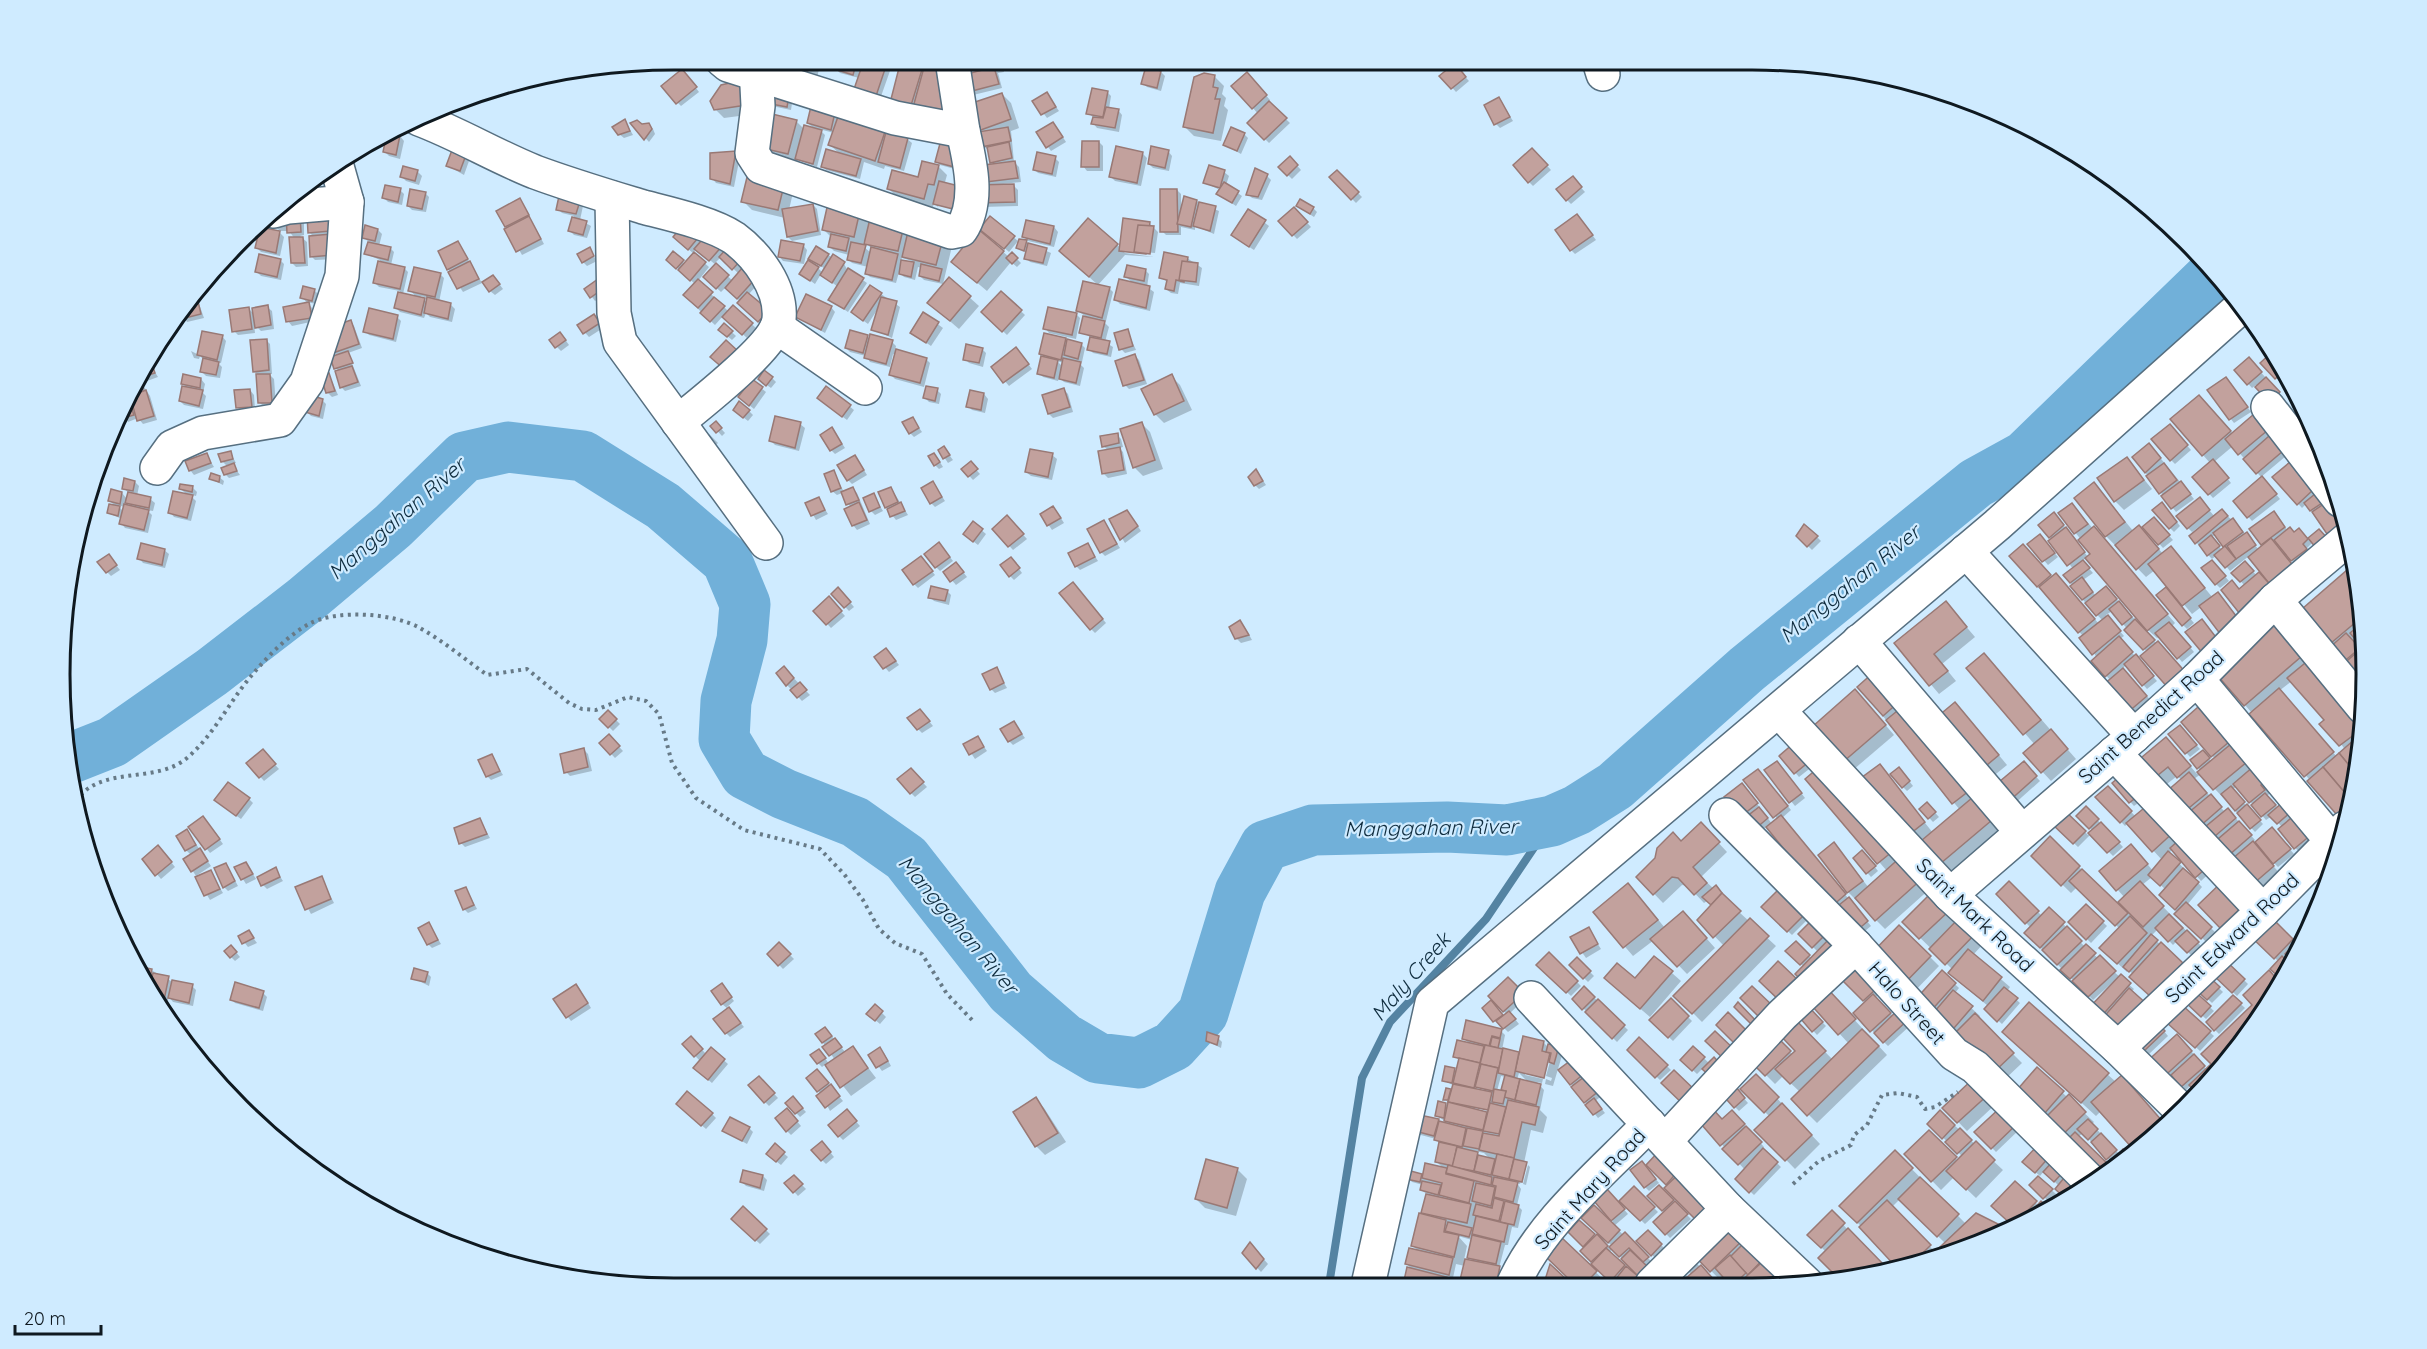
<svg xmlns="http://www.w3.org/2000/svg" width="2427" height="1349" font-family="Quicksand,sans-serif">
  <rect width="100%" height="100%" fill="#cfebff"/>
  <!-- shadow -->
  <g fill="#0003" fill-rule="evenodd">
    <path d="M781 60H821L815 87Z"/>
    <path d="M839 60H862L861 64 864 65 865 60H875L891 68 879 102 859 78 840 73 836 69Z"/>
    <path d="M902 60 925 67 955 129 899 115Z"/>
    <path d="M959 60H1001L1004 72 998 73 1002 88 973 95Z"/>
    <path d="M1164 61H1188L1186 70 1168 66Z"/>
    <path d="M1222 61H1238V63Z"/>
    <path d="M1454 65 1469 81 1456 92 1442 76Z"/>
    <path d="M1161 72 1165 76 1161 91 1147 87 1143 83Z"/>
    <path d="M686 75 699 92 681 106 677 102Z"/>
    <path d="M1215 77 1224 86 1222 94 1226 98 1224 106 1228 110 1221 141 1194 136 1185 127Z"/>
    <path d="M1251 78 1270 100 1268 102 1290 123 1269 143 1249 123 1258 114 1253 108Z"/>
    <path d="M759 89 762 113 724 118 715 109Z"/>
    <path d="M771 89 793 97 791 110 772 106Z"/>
    <path d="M1107 92 1111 96 1109 109 1118 110 1122 115 1119 132 1097 128 1093 123 1094 118 1088 113Z"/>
    <path d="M1002 94 1011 103 1019 128 1011 131 1014 162 1019 167 1021 182 1003 184 1014 186 1018 190V206L982 207 977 202 994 165 989 150 982 146 983 133 979 130Z"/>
    <path d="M1047 94 1059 111 1047 118 1035 102Z"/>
    <path d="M1499 99 1513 121 1500 128 1496 124Z"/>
    <path d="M813 104 907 139 912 143 904 171 885 166 884 169 864 162 860 179 826 170 822 166 840 154 830 145 834 133 819 129 825 135 817 167 798 160 797 163 776 157 767 148 796 121 804 129 815 130 808 123Z"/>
    <path d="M625 121 633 135 624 138 619 134Z"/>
    <path d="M633 124H648L653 129 655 134 649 142Z"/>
    <path d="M1057 128 1066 142 1051 151 1038 133Z"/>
    <path d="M389 134 400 136 404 141 400 159 389 156 385 152Z"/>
    <path d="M1244 134 1248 138 1241 154 1225 145Z"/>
    <path d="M943 138 962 171 940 165 936 161Z"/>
    <path d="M1099 142 1103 146V171H1087L1083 166Z"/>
    <path d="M1168 151 1172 156 1169 171 1153 168 1149 164Z"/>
    <path d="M736 152 740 156 734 187 716 183 712 178V155Z"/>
    <path d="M1143 154 1147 158 1141 186 1115 181 1111 177Z"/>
    <path d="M1536 154 1551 170 1533 186 1529 182Z"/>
    <path d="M465 157 469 161 464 175 448 166Z"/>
    <path d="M1055 158 1059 162 1056 177 1038 173 1034 169Z"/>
    <path d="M1290 158 1301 170 1292 179 1280 167Z"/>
    <path d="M938 166 947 175 938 207 934 203 933 207 898 198 889 189 919 178Z"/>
    <path d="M417 171 422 176 419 185 406 181 402 177Z"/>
    <path d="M1224 172 1229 176 1226 185 1242 196 1236 206 1218 194 1222 188 1219 185 1218 189 1205 183Z"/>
    <path d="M1337 172 1362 197 1356 203 1332 178Z"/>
    <path d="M1267 176 1271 180 1262 200 1252 198 1248 194Z"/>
    <path d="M1576 182 1585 192 1571 204 1567 200Z"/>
    <path d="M794 188 789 210 813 205 817 209 821 235 792 241 788 237 785 218 752 210 743 201Z"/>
    <path d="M400 190 404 194 402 205 388 202 383 197Z"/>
    <path d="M1177 190 1181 194V209L1196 201 1219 211 1214 234 1195 226V230L1181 227V235H1166L1162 231Z"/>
    <path d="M425 193 429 197 426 212 412 210 408 206Z"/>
    <path d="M831 196 953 242 943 284 924 280 920 276 922 268 918 267 915 280 904 277 899 272 896 283 870 277 866 273 868 267 852 263 848 259 849 255 834 251 830 247 832 238 824 230ZM864 241 872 249 871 253 863 246ZM902 258 912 261 911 263 901 261Z"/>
    <path d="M520 200 544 244 522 255 506 226Z"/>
    <path d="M579 202 583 206 580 220 591 226 587 238 574 235 570 231 574 216 562 213 558 209Z"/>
    <path d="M1297 206 1313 208 1317 212 1314 217Z"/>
    <path d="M1294 209 1311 227 1297 239 1280 221Z"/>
    <path d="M1249 211 1269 226 1254 250 1237 239Z"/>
    <path d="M329 214 336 259 315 260 311 256 314 237 309 232Z"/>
    <path d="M991 218 1018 241 1009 252 986 232Z"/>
    <path d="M304 219V235L300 236 307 242 308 266 296 267 292 263 295 239 289 231H280L276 227Z"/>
    <path d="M1581 220 1596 240 1575 254 1571 250Z"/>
    <path d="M1149 223 1158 232 1155 253 1122 250 1125 253 1154 257 1125 255 1098 285 1070 260 1117 245 1121 248Z"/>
    <path d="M1054 227 1058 232 1054 247 1028 241 1023 236Z"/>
    <path d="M378 230 382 234 379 246 390 248 394 252 391 265 404 268 408 272 403 294 417 298 410 290 440 274 444 278 439 302 451 305 455 309 452 322 430 317 426 313 424 318 400 312 396 308 400 291 379 287 375 283 380 260 366 254 369 242 363 237ZM420 296 429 298 428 303Z"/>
    <path d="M979 231 1009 257 1012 254 1021 263 1017 267 1011 262 987 291 962 270Z"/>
    <path d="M280 233 284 237 280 256 261 252 257 248Z"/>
    <path d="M709 234 759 283 748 295 768 312 763 325 726 287 721 292 705 277 716 265 696 249 693 253 709 267 698 281 729 312 733 307 756 328 747 338 723 316 715 325 702 313 685 295 695 284 672 263 673 253 685 264 694 254 679 241ZM721 257 739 274 733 281 714 264Z"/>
    <path d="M1026 242 1051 253 1047 266 1030 262 1026 258 1027 253 1018 248Z"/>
    <path d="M458 243 482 283 463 292 448 269Z"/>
    <path d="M803 245 807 250 804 264 783 261 779 256Z"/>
    <path d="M589 249 597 261 587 266 583 262Z"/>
    <path d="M828 255 844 264 847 269 867 283 848 312 830 300 838 287 821 274 815 284 801 274 818 268 823 273 825 269 810 258Z"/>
    <path d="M1187 258 1202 268 1199 286 1180 283 1178 294 1171 293 1166 289 1168 282 1161 278Z"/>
    <path d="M280 260 284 264 281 280 261 276 257 272Z"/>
    <path d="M1145 270 1149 274 1147 287 1154 292 1150 311 1120 304 1116 300 1134 284 1126 277Z"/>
    <path d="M949 279 979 306 959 329 938 311Z"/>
    <path d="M497 281 503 289 495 295 490 291Z"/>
    <path d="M201 284 203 294 196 295 204 318 187 322 181 311Z"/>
    <path d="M1109 288 1113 292 1106 321 1102 320 1109 327 1105 342 1113 347 1111 357 1093 353 1089 349 1092 338 1081 332 1085 316 1078 311Z"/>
    <path d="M586 289 607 293 595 301Z"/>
    <path d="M314 290 318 294 316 304 307 302 312 308 315 321 292 326 288 321 308 304 302 297Z"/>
    <path d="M1001 293 1025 315 1007 335 983 312Z"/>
    <path d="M881 294 900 307 892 338 873 329 879 307 868 324 857 316Z"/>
    <path d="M267 307 272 311 274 329 261 331 254 324 255 333 238 335 234 331 248 308 255 315Z"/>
    <path d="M831 307 835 312 825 333 797 317Z"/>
    <path d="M924 314 943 328 931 346 912 333Z"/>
    <path d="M1076 314 1080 318 1076 339 1049 333 1045 328Z"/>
    <path d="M594 316 603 328 589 337 579 326Z"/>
    <path d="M397 317 401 321 396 342 369 335 365 331Z"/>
    <path d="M350 322 354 326 362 348 348 353 361 386 345 391 341 387 339 371 336 368 338 356 334 352Z"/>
    <path d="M724 325 736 336 732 340 720 330Z"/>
    <path d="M1127 330 1136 350 1125 353 1121 349Z"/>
    <path d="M222 336 226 341 221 363 217 362 222 367 220 378 206 376 202 372 203 359 200 356 199 359 194 358 191 351 199 355Z"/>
    <path d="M867 336 871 340 892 342 896 346 895 351 926 359 930 363 924 387 895 379 891 375 896 355 893 354 890 367 870 362 866 356 850 352 846 348Z"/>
    <path d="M564 338 569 345 561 351 557 347Z"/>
    <path d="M266 340 270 344 272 374H269L274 379 276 406 264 407 260 403 258 375 254 371Z"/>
    <path d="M1065 340 1081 344 1085 348 1082 362 1077 361 1084 368 1080 386 1064 382 1059 377 1058 381 1043 377 1039 373 1043 356 1041 354ZM1057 361 1064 363 1063 367Z"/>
    <path d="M982 349 986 353 983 367 969 363 965 359Z"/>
    <path d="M1020 353 1032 369 1009 386 993 367Z"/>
    <path d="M2271 355 2287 376 2280 382 2262 363Z"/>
    <path d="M1135 356 1139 360 1147 384 1129 389 1125 385Z"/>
    <path d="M2249 359 2283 397 2274 405 2256 385 2252 388 2237 371Z"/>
    <path d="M153 369 158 377 147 381 142 373Z"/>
    <path d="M329 374 338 395 332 397 328 393Z"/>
    <path d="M1171 376 1180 385 1192 410 1164 423 1155 414 1143 390Z"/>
    <path d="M772 378 776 382 771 388 764 383Z"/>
    <path d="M139 379 150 396 157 420 143 424 138 418 128 422 122 411Z"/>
    <path d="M201 379 205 384 203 393 206 396 203 409 184 405 180 401 188 389 183 384Z"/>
    <path d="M752 381 766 392 754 409 744 401Z"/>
    <path d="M2230 383 2251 412 2234 423 2209 391Z"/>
    <path d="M827 388 854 410 847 420 823 402Z"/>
    <path d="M250 390 254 395 255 410 242 412 238 408Z"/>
    <path d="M937 390 941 394 939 404 929 402 925 398Z"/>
    <path d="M1064 390 1068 394 1073 412 1053 418 1049 414Z"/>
    <path d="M984 394 988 399 985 413 972 410 968 406Z"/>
    <path d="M322 400 326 404 323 419 311 416 307 412Z"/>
    <path d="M2208 406 2233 434 2258 420 2271 435 2268 437 2286 456 2261 477 2233 446 2214 462 2231 483 2213 498 2194 477 2210 463 2203 455Z"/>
    <path d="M749 411 753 415 748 421 739 414Z"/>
    <path d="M912 418 922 432 914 437 910 433Z"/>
    <path d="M716 423 725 433 722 436 713 426Z"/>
    <path d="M1141 423 1150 432 1163 469 1143 476 1134 467Z"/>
    <path d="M800 424 805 428 799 451 775 445 771 441Z"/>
    <path d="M2173 430 2191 450 2175 464 2171 460Z"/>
    <path d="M835 433 845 448 835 454 831 450Z"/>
    <path d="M709 434 718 443 707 453 698 444Z"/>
    <path d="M1117 435 1121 439 1123 447 1119 448 1123 452 1127 474 1108 478 1104 474 1100 452 1108 450 1103 446Z"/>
    <path d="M944 448 953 460 948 463 940 451Z"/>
    <path d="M2153 449 2194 499 2176 512 2134 458Z"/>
    <path d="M230 452 236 463 232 464 240 475 229 478 225 474 228 467 222 461Z"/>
    <path d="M206 454 214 467 194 475 190 470Z"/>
    <path d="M1052 455 1057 459 1052 480 1031 476 1026 472Z"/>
    <path d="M855 456 867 475 852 484 848 480Z"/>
    <path d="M938 459 943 467 939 469 935 465Z"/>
    <path d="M2127 459 2152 489 2124 510 2115 501Z"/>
    <path d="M971 464 980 474 973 480 964 470Z"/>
    <path d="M2290 464 2317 494 2324 506 2335 505 2347 522 2332 537 2306 504 2302 508 2275 477Z"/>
    <path d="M833 472 844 492 853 489 857 493 870 524 857 530 853 525 851 508 842 493 837 495 832 491Z"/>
    <path d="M1259 475 1266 485 1259 489 1255 485Z"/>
    <path d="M219 477 224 481 223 485 211 479Z"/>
    <path d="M135 482 139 486 137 496 150 499 155 503 153 511 147 510 152 515 148 533 125 528 121 523 122 519 108 513 116 507 110 501 122 493 127 499 129 493 123 488ZM125 500 132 508 124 506ZM117 505 125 507 124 512Z"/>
    <path d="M2266 482 2280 499 2252 521 2235 501Z"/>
    <path d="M933 483 945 501 935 507 931 503Z"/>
    <path d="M193 488 197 492 196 496 189 494 196 501 191 521 174 517 170 512 188 496 181 489Z"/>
    <path d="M891 488 908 515 896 520 886 507Z"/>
    <path d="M2102 493 2134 532 2148 536 2163 554 2179 557 2213 598 2192 614 2155 570 2146 577 2106 536 2076 498Z"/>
    <path d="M873 495 883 511 875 515 871 511Z"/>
    <path d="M818 499 828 514 816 520 807 504Z"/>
    <path d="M2203 503 2215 517 2226 515 2237 524 2259 550 2264 546 2262 544 2277 517 2288 531 2303 534 2308 540 2319 531 2313 542 2306 549 2310 553 2296 564 2286 557 2302 578 2240 590 2245 586 2233 573 2249 567 2257 576 2262 572 2249 556 2230 571 2217 555 2212 559 2191 537 2209 522 2208 520 2192 532 2188 528ZM2216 534 2226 547 2222 550 2212 537ZM2276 540 2285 551 2283 553 2273 542Z"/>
    <path d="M2166 508 2180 526 2174 532 2170 528Z"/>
    <path d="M2076 509 2175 623 2172 626 2194 652 2182 662 2160 636 2157 638 2148 630 2087 557 2082 561 2093 573 2083 580 2096 596 2110 592 2157 644 2147 652 2112 611 2106 615 2124 636 2120 639 2157 681 2147 689 2126 665 2122 669 2155 705 2137 721 2111 681 2093 661 2097 658 2083 636 2011 556 2023 546 2053 578 2065 584 2099 624 2103 621 2083 600 2065 575 2073 569 2050 537 2058 518 2088 557 2092 554 2061 514Z"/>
    <path d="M1057 512 1064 523 1052 530 1042 515Z"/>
    <path d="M1131 516 1141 531 1125 543 1111 520Z"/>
    <path d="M1007 517 1027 539 1013 550 994 529Z"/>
    <path d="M2154 519 2173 540 2163 548 2144 527Z"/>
    <path d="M1104 522 1120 548 1105 556 1101 552Z"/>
    <path d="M973 523 986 534 978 545 969 538Z"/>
    <path d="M1798 536 1817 537 1821 541 1812 550Z"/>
    <path d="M77 537 84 545 75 551Z"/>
    <path d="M2043 540 2058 557 2048 565 2030 544Z"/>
    <path d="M1087 544 1098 561 1080 570 1076 566Z"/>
    <path d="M943 548 953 561 940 571 936 567Z"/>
    <path d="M164 550 169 554 165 568 143 563 139 558Z"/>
    <path d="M112 560 120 570 111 576 107 572Z"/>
    <path d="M925 562 935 575 918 588 914 584Z"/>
    <path d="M1015 563 1022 573 1014 580 1010 576Z"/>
    <path d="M2216 566 2229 581 2220 588 2216 584Z"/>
    <path d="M2354 566 2366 634 2364 693 2297 615ZM2361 643 2365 647 2361 651 2357 646Z"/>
    <path d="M960 568 967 577 956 585 945 572Z"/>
    <path d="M1077 588 1106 623 1095 633 1091 629Z"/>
    <path d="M947 591 951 595 949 605 934 601 930 597Z"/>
    <path d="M842 593 854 607 849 611 833 594Z"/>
    <path d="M2169 593 2194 623 2187 629 2183 625Z"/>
    <path d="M829 598 845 616 831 628 815 611Z"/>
    <path d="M1946 603 1975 637 1942 664 1956 681 1939 694 1896 643Z"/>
    <path d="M2282 621 2363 720 2362 754 2346 822 2245 705ZM2292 681 2326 720 2345 750 2337 757 2279 691Z"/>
    <path d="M1240 622 1244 626 1252 640 1241 643 1237 639 1231 627Z"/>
    <path d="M890 654 899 665 889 672 876 657Z"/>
    <path d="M1993 664 2076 759 2051 781 2025 753 2035 745 1968 668Z"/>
    <path d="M784 668 810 695 802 701 787 685Z"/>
    <path d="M996 669 1007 688 995 693 991 689Z"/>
    <path d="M1859 687 1907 705 2006 825 1944 877 1917 846 1880 766 1933 833 1960 810Z"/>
    <path d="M1864 700 1894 735 1853 770 1845 761Z"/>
    <path d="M608 712 620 724 613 731 601 719Z"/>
    <path d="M1964 713 2007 765 1991 778Z"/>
    <path d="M924 715 933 726 922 733 918 729Z"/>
    <path d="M2207 718 2315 839 2299 852 2280 830 2282 827 2272 816 2266 820 2237 786 2232 790 2263 824 2255 832 2201 774 2194 779 2225 812 2232 814 2255 840 2252 843 2266 857 2276 833 2294 854 2278 867 2270 859 2268 860 2282 876 2256 898 2189 815 2182 780 2177 776 2162 788 2153 779 2175 748 2197 774 2201 771 2192 761 2203 752 2212 762 2215 759 2212 755ZM2270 793 2281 805 2278 808 2267 796Z"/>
    <path d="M1014 723 1025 738 1013 745 1009 741Z"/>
    <path d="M2183 731 2200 749 2190 757 2170 734Z"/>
    <path d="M609 736 623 751 615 758 601 743Z"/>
    <path d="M977 737 987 751 975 759 965 744Z"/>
    <path d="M584 750 588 754 592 771 570 776 566 772Z"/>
    <path d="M266 755 279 769 264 781 248 763Z"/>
    <path d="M491 756 503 775 491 780 487 776Z"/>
    <path d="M1781 756 1813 766 1799 777Z"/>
    <path d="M2023 763 2040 781 2012 806 1995 787Z"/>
    <path d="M1781 767 1805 798 1795 806 1766 770Z"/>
    <path d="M911 770 927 787 915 797 911 793Z"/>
    <path d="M1903 773 1913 786 1907 791 1903 787Z"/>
    <path d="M1762 775 1791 810 1782 818 1871 926 1854 940 1835 909 1767 826 1760 832 1745 820 1746 789 1772 824 1777 820Z"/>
    <path d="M1807 779 1932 887 1885 929 1848 892 1834 844 1869 888 1887 871Z"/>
    <path d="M2114 784 2145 798 2134 806Z"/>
    <path d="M2108 788 2136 817 2155 801 2215 868 2201 881 2173 849 2169 853 2202 887 2187 905 2215 932 2206 942 2161 895 2166 890 2152 877 2142 885 2202 947 2192 956 2177 941 2173 945 2158 929 2151 936 2191 973 2133 974 2128 970 2127 972 2101 948 2120 929 2077 887 2071 893 2033 856 2050 838 2117 905 2125 898 2101 871 2140 855 2153 871 2162 860 2128 823 2125 826 2098 797Z"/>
    <path d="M249 799 253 803 241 819 220 804Z"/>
    <path d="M1927 804 1939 817 1933 822 1921 809Z"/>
    <path d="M2086 808 2123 847 2113 856 2091 834 2078 847 2053 823 2064 812 2088 835 2093 831 2078 816Z"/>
    <path d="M480 820 490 838 465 847 461 843Z"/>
    <path d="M207 822 223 844 210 853 190 827Z"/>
    <path d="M1701 824 1727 852 1701 877 1776 946 1702 1022 1676 996 1724 946 1699 920 1713 905 1707 901 1704 903 1688 886 1682 885 1663 903 1638 877Z"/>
    <path d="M187 831 211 866 196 876 185 859 191 855 186 850Z"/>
    <path d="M162 851 175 867 161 879 144 859Z"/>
    <path d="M1866 856 1878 871 1871 877 1855 859Z"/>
    <path d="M246 863 256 879 246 884 236 868Z"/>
    <path d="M226 864 238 886 228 891 224 887Z"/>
    <path d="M275 869 283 881 267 889 263 885Z"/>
    <path d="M210 872 223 893 210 900 197 878Z"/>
    <path d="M321 878 334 903 311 914 297 888Z"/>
    <path d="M2009 883 2042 916 2049 909 2085 947 2134 989 2131 992 2168 1036 2148 1055 2090 1009 2114 984 2113 982 2093 1000 2026 933 2031 928 1998 894Z"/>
    <path d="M466 888 477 909 468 913 464 909Z"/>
    <path d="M1779 891 1808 919 1792 935 1763 907Z"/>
    <path d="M1637 894 1665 928 1692 922 1715 948 1687 974 1654 940 1633 956 1595 912Z"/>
    <path d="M1932 894 1984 943 1973 955 2010 987 2007 991 2020 1003 2002 1024 1986 1009 1988 1006 1959 982 1950 973 1953 970 1904 922Z"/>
    <path d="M2200 905 2256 910 2230 936Z"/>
    <path d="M2086 906 2107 926 2091 943 2070 922Z"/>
    <path d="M2266 914 2300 948 2294 961 2292 958 2287 963 2291 967 2285 981 2272 969 2279 962 2249 932Z"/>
    <path d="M1814 921 1832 938 1825 988 1887 1055 1817 1123 1793 1099 1800 1092 1783 1076 1775 1084 1749 1058 1772 1035 1793 1055 1797 1051 1794 1020 1833 1060 1849 1044 1806 997 1811 995 1804 967 1787 951 1796 943 1812 959 1818 952 1800 934Z"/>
    <path d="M429 924 441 944 432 948 428 944Z"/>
    <path d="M1900 927 1939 966 1909 997Z"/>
    <path d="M1588 929 1601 949 1586 958 1572 938Z"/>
    <path d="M249 932 257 943 248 947 240 937Z"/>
    <path d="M779 944 794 959 783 969 769 954Z"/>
    <path d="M235 951 240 957 235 961 231 957Z"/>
    <path d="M1549 954 1581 986 1571 996 1538 965Z"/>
    <path d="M1655 958 1681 981 1650 1017 1615 987 1635 980Z"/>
    <path d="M1577 959 1594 976 1588 982 1571 965Z"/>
    <path d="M2225 962 2248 984 2237 996 2214 974Z"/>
    <path d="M138 967 151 970 171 981 192 986 196 990 193 1006 173 1002 169 997 167 1003 155 1000Z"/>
    <path d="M1852 969 1878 995 1875 998 1893 1016 1914 1022 1888 1046 1855 1014 1866 1003 1842 978Z"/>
    <path d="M1942 972 1959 988 1955 993 1980 1016 1978 1019 2022 1063 2004 1080 1917 1000Z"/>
    <path d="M2269 972 2282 986 2214 1080 2199 1093 2191 1085 2186 1090 2178 1081 2168 1089 2145 1065 2186 1045 2207 1070 2254 1005Z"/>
    <path d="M427 973 431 977 429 986 413 978Z"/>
    <path d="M2205 975 2223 992 2212 1003 2194 986Z"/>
    <path d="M1584 988 1628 1030 1617 1042 1574 999Z"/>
    <path d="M725 989 734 1001 727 1007 744 1027 730 1037 726 1033 728 1009 722 1004Z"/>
    <path d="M580 990 591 1008 571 1021 555 1000Z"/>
    <path d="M2191 990 2214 1011 2206 1019 2183 998Z"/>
    <path d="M263 993 267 997 263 1011 235 1003 231 999Z"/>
    <path d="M2233 997 2245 1008 2219 1034 2208 1023Z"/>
    <path d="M1526 998 1510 1013 1519 1024 1508 1032 1484 1008 1493 1000ZM1496 1006 1507 1014 1503 1017Z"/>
    <path d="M1671 1000 1692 1021 1673 1041 1651 1020Z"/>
    <path d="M2029 1004 2116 1082 2130 1086 2164 1124 2135 1149 2101 1111 2096 1116 2004 1032Z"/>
    <path d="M1805 1005 1826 1026 1817 1035 1797 1012Z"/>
    <path d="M875 1006 886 1017 880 1024 868 1014Z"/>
    <path d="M2182 1007 2214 1036 2200 1051 2169 1022Z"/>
    <path d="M1501 1031 1505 1035 1502 1050 1520 1055 1543 1042 1548 1047 1563 1052 1553 1086 1545 1084 1546 1079 1551 1081 1552 1078 1546 1076 1551 1058 1548 1056 1525 1072V1075L1543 1079 1542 1083 1537 1082 1544 1090 1540 1110 1547 1117 1543 1133 1531 1130 1524 1163 1527 1164 1520 1184 1517 1183 1521 1189 1517 1205 1522 1210 1518 1228 1512 1227 1508 1245H1505L1499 1268 1503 1272 1501 1285H1460H1466L1462 1280 1465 1266 1456 1264 1453 1278 1447 1276 1456 1285H1404L1408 1269 1412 1270 1407 1264 1418 1251 1413 1246 1427 1194 1421 1190 1423 1185 1412 1182 1408 1178 1421 1175 1423 1177 1444 1169 1437 1162 1440 1144 1436 1139 1417 1134 1416 1115 1445 1124V1121L1437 1116 1446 1104 1449 1107V1104L1445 1099 1447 1090 1453 1091 1454 1086 1444 1080 1446 1068 1457 1070 1460 1061 1455 1056 1469 1044 1464 1038ZM1478 1062 1483 1063 1477 1086 1492 1094 1472 1090ZM1519 1073 1529 1083 1517 1080ZM1501 1076 1506 1077 1502 1092 1497 1091ZM1471 1108 1490 1109 1489 1114ZM1475 1151 1484 1153 1490 1159 1481 1157ZM1503 1198 1507 1199 1500 1230 1498 1229ZM1458 1236 1472 1240 1468 1257 1473 1262 1464 1260 1467 1246Z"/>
    <path d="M829 1033 846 1053 853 1048 876 1078 851 1096 826 1064 822 1067 818 1063 823 1055 829 1064 835 1060 817 1034Z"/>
    <path d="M691 1038 706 1054 711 1049 728 1064 712 1083 699 1072 700 1061 684 1044Z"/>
    <path d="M1218 1038 1222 1042 1221 1048 1207 1041Z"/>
    <path d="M1639 1039 1671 1070 1660 1080 1629 1050Z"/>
    <path d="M1693 1048 1710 1064 1717 1081 1703 1068 1697 1074 1682 1060Z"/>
    <path d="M884 1053 891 1066 882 1071 870 1055Z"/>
    <path d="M2037 1069 2094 1122 2092 1124 2120 1155 2113 1164 2083 1133 2078 1137 2098 1182 2019 1089Z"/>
    <path d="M1560 1070 1588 1076 1603 1095 1595 1101 1605 1113 1598 1118Z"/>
    <path d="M821 1075 843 1101 830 1111 821 1094 808 1078Z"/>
    <path d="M1756 1076 1820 1144 1795 1169 1757 1130 1770 1117 1742 1089Z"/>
    <path d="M1975 1079 1998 1102 1967 1131 1945 1108Z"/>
    <path d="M763 1082 778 1098 769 1106 765 1102Z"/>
    <path d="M1735 1088 1748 1103 1739 1111 1735 1107Z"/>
    <path d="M793 1098 806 1112 800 1117 787 1103Z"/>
    <path d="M1035 1099 1044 1108 1066 1142 1045 1155 1036 1146Z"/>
    <path d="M682 1108 712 1114 716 1118 706 1129Z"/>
    <path d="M2002 1108 2021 1128 1996 1152 1977 1132Z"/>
    <path d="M847 1111 860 1126 843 1140 839 1136Z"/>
    <path d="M1940 1112 2003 1170 1976 1198 1954 1177 1941 1190 1906 1154 1929 1132 1958 1161 1963 1157 1929 1124Z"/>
    <path d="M791 1114 801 1126 791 1135 787 1131Z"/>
    <path d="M1697 1117 1741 1121 1764 1147 1762 1149 1781 1167 1754 1195 1737 1179 1745 1170Z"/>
    <path d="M749 1128 753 1132 747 1144 724 1131Z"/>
    <path d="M775 1146 788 1157 781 1165 772 1158Z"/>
    <path d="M826 1147 834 1157 826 1164 822 1160Z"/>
    <path d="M2038 1147 2068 1176 2059 1186 2044 1171 2040 1176 2024 1162Z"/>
    <path d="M1660 1152 1795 1284H1731L1724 1276 1720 1280 1691 1250 1710 1232 1648 1165Z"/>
    <path d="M1895 1152 1966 1224 1976 1214 2009 1231 1987 1242 1948 1253 1942 1247 1946 1244 1900 1199 1892 1207 1938 1255 1898 1266 1842 1206Z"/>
    <path d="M1207 1161 1238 1170 1247 1179 1236 1216 1205 1208 1196 1199Z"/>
    <path d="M1528 1165 1530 1167 1526 1185 1523 1184Z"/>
    <path d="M1646 1167 1659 1183 1649 1191 1645 1187Z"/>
    <path d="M763 1176 767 1180 764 1191 746 1186 742 1182Z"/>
    <path d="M794 1177 806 1189 798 1196 787 1184Z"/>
    <path d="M2038 1178 2056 1194 2048 1201 2032 1185Z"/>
    <path d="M2015 1183 2039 1206 2048 1210 2016 1227 2002 1215Z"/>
    <path d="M1659 1187 1691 1219 1670 1238 1655 1222 1665 1213 1649 1196Z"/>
    <path d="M1634 1188 1658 1212 1645 1224 1621 1201Z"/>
    <path d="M1611 1195 1628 1214 1614 1226 1652 1262 1641 1284H1614L1593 1264 1582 1251 1585 1247 1570 1232 1579 1222 1596 1237 1613 1221 1596 1201ZM1602 1239 1613 1246 1610 1249ZM1613 1249 1635 1273 1634 1275 1609 1252Z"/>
    <path d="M743 1208 770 1234 760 1244 733 1219Z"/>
    <path d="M1832 1212 1847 1229 1887 1269 1843 1281 1829 1267 1826 1252 1809 1235Z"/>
    <path d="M1648 1232 1665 1249 1656 1259 1639 1241Z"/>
    <path d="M1561 1239 1606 1282 1610 1285H1576Z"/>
    <path d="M1254 1248 1268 1264 1261 1272 1244 1253Z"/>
    <path d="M1687 1255 1705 1271 1716 1284H1661L1677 1266 1689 1278 1692 1275 1680 1263Z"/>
    <path d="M1551 1267 1568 1283 1567 1285H1543L1544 1282 1550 1283 1546 1280Z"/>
  </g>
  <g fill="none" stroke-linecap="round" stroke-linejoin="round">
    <!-- stream -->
    <path stroke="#5483a2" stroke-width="8" d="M1329 1285 1362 1078 1390 1022 1486 919 1552 821"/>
    <!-- river -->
    <path stroke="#71b0d9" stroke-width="51" d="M69 759 112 742 212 672 304 601 393 526 464 457 508 447 583 456 663 506 727 561 745 604 742 640 726 701 724 739 745 774 784 794 855 822 906 858 1011 992 1064 1038 1098 1058 1139 1063 1173 1046 1203 1013 1240 892 1265 846 1313 830 1447 827 1507 830 1552 821 1577 810 1615 786 1747 669 1976 483 2025 456 2214 273"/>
  </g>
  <!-- building -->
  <g fill="#c2a19d" stroke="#997975" stroke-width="1.5">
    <path d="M780 60H810L806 78 777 72Z"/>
    <path d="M837 60H857L853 75 834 69Z"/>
    <path d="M864 60 887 63 875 99 853 92Z"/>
    <path d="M901 60 924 63 909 112 889 107Z"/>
    <path d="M926 60H937L947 121 912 111Z"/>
    <path d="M958 60H995L996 63 960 71Z"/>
    <path d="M1163 61H1184L1182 67Z"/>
    <path d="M1455 63 1466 77 1451 89 1439 76Z"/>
    <path d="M1146 66 1161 71 1157 88 1141 84Z"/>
    <path d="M994 67 999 84 968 92 963 75Z"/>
    <path d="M682 69 697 87 676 104 661 86Z"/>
    <path d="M1247 72 1267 95 1252 109 1231 86Z"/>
    <path d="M1204 73 1215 75 1213 87 1218 88 1215 99H1220L1213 133 1183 127 1194 77Z"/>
    <path d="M751 78 753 104 714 110 710 101 721 85Z"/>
    <path d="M770 87 790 91 787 107 766 103Z"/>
    <path d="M1092 88 1108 91 1103 117 1086 114Z"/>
    <path d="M1047 92 1056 107 1041 115 1032 101Z"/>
    <path d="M1002 93 1011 119 978 131 969 104Z"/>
    <path d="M1499 97 1510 117 1494 125 1484 105Z"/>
    <path d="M1269 101 1287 118 1264 140 1247 123Z"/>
    <path d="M812 102 836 108 831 130 807 123Z"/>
    <path d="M1106 107 1119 109 1115 128 1091 124 1093 117 1103 118Z"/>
    <path d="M841 108 888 123 875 161 828 145Z"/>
    <path d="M768 113 797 120 788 154 766 149Z"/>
    <path d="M625 119 630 131 618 135 612 127Z"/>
    <path d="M637 120 642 124 649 123 652 129 644 140 630 123Z"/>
    <path d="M1053 122 1063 137 1046 148 1036 132Z"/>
    <path d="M804 125 822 130 813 164 795 159Z"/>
    <path d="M1008 127 1011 141 981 147 978 132Z"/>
    <path d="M1231 127 1245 133 1237 151 1223 145Z"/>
    <path d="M886 132 908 138 900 168 878 162Z"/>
    <path d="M387 133 400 135 396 155 383 152Z"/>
    <path d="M942 136 965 142 958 168 935 162Z"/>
    <path d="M1082 141H1099V167H1081Z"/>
    <path d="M1009 142 1012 158 990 163 987 147Z"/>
    <path d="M1116 146 1143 152 1137 183 1109 177Z"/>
    <path d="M1151 146 1169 150 1165 168 1148 164Z"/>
    <path d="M1532 148 1548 165 1528 183 1513 165Z"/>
    <path d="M826 149 861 159 856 176 821 167Z"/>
    <path d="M452 150 466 155 460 171 446 166Z"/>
    <path d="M736 151 730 184 710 179V153Z"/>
    <path d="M1037 152 1056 156 1052 174 1033 170Z"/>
    <path d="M1290 156 1298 165 1287 176 1278 167Z"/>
    <path d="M922 161 939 165 934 185 928 184 924 199 887 189 892 170 918 177Z"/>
    <path d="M1015 161 1018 178 978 183 976 166Z"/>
    <path d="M1209 165 1225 170 1220 188 1203 183Z"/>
    <path d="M403 166 418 170 415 181 400 177Z"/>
    <path d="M1255 168 1268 174 1258 197 1246 195Z"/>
    <path d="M749 169 786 177 778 210 741 202Z"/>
    <path d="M1337 170 1359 192 1351 200 1329 177Z"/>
    <path d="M1573 176 1582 187 1566 201 1556 189Z"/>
    <path d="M939 181 967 188 961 211 933 204Z"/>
    <path d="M1224 182 1239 191 1232 203 1216 194Z"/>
    <path d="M1014 184 1015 202 976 203V185Z"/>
    <path d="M385 185 401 188 398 202 382 198Z"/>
    <path d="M410 189 426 192 422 209 407 206Z"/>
    <path d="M1160 189H1177L1178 232H1160Z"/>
    <path d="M830 194 862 202 854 237 822 230Z"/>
    <path d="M559 196 580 201 576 214 556 210Z"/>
    <path d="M1184 196 1197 200 1191 227 1177 224Z"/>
    <path d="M520 198 529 215 505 227 496 211Z"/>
    <path d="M1300 199 1314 207 1310 214 1296 206Z"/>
    <path d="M1199 202 1216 206 1210 231 1193 226Z"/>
    <path d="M813 204 818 231 787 237 782 209Z"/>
    <path d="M1294 207 1308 222 1292 236 1278 221Z"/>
    <path d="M1248 209 1266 220 1249 247 1231 235Z"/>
    <path d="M872 210 906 217 898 251 864 244Z"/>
    <path d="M330 213 331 231 308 233 307 214Z"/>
    <path d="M286 214H300L301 232 287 233Z"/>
    <path d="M1577 214 1593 235 1570 251 1555 230Z"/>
    <path d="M529 216 541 239 516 252 504 229Z"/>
    <path d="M990 216 1015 236 1004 249 979 229Z"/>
    <path d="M572 217 587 221 583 235 568 231Z"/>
    <path d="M1088 218 1118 244 1089 277 1059 251Z"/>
    <path d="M1123 218 1150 222 1146 254 1119 251Z"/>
    <path d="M687 220 702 233 688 250 673 237Z"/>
    <path d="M1026 220 1054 226 1050 244 1022 237Z"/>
    <path d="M910 223 945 231 936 265 902 257Z"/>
    <path d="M365 225 378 229 375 241 362 238Z"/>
    <path d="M1138 225 1154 226 1150 254 1134 252Z"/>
    <path d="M260 227 280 231 276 253 255 248Z"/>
    <path d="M978 229 1004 251 977 283 951 262Z"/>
    <path d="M709 232 724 244 709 261 694 249Z"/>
    <path d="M331 234 333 255 310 257 309 236Z"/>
    <path d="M831 234 849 238 846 251 828 247Z"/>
    <path d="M289 237H303L305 263H291Z"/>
    <path d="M1019 239 1027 240 1024 251 1016 248Z"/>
    <path d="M734 240 748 252 732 270 719 257Z"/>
    <path d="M781 240 804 244 800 261 778 257Z"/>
    <path d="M458 241 468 259 447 270 438 251Z"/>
    <path d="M368 242 391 247 388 260 364 254Z"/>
    <path d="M851 242 866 245 861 263 847 260Z"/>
    <path d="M1028 243 1047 248 1043 263 1024 259Z"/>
    <path d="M816 246 829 254 821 266 808 259Z"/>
    <path d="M590 247 594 256 582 263 577 254Z"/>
    <path d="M871 247 898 254 892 280 865 274Z"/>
    <path d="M673 251 684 260 676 269 666 260Z"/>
    <path d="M694 252 706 262 690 281 678 270Z"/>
    <path d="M1012 252 1018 258 1012 264 1006 258Z"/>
    <path d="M1164 252 1188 257 1184 282 1176 280 1174 291 1165 289 1167 280 1159 278Z"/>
    <path d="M259 254 281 259 277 277 255 272Z"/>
    <path d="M833 254 845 262 832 283 820 275Z"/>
    <path d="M808 260 819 267 810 281 799 274Z"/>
    <path d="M901 260 914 262 911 277 899 274Z"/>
    <path d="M378 261 405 267 400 289 373 283Z"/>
    <path d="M470 261 479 279 457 289 448 272Z"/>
    <path d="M1182 261 1198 263 1196 282 1179 280Z"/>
    <path d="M716 263 729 275 716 289 703 277Z"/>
    <path d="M921 264 942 269 939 281 919 276Z"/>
    <path d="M1127 265 1146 269 1144 281 1124 277Z"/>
    <path d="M414 267 441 273 435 297 408 291Z"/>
    <path d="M743 267 756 278 737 299 725 288Z"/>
    <path d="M848 268 864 278 844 309 828 300Z"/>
    <path d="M493 275 500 284 489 292 482 282Z"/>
    <path d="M949 277 971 296 950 321 927 303Z"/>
    <path d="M598 279 604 288 590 298 584 289Z"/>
    <path d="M698 279 713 292 698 308 683 295Z"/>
    <path d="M1119 279 1150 286 1146 308 1114 300Z"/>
    <path d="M1083 281 1110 287 1102 318 1076 311Z"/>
    <path d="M870 285 882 293 863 321 851 312Z"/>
    <path d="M303 286 315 289 312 301 300 298Z"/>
    <path d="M1001 291 1022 310 1002 332 981 312Z"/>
    <path d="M398 292 425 298 421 315 394 308Z"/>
    <path d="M747 292 769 310 758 322 737 303Z"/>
    <path d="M196 293 201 314 181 319 180 312Z"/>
    <path d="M806 294 832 306 821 330 795 317Z"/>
    <path d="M427 297 451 303 448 319 424 313Z"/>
    <path d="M714 297 725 306 710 322 700 313Z"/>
    <path d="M881 297 897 301 888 335 871 330Z"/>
    <path d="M309 302 312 318 286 322 283 307Z"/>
    <path d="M268 305 271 325 255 328 252 308Z"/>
    <path d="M733 305 753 323 742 335 722 317Z"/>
    <path d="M249 307 252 329 232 332 229 310Z"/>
    <path d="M1048 307 1077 313 1072 335 1043 329Z"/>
    <path d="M369 308 398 315 393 339 363 332Z"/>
    <path d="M923 312 939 322 926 343 910 333Z"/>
    <path d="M594 314 600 323 583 334 577 325Z"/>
    <path d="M1083 316 1105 321 1101 338 1079 333Z"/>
    <path d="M351 320 359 344 333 353 325 329Z"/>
    <path d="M724 323 733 331 727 337 718 330Z"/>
    <path d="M1128 329 1133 346 1119 350 1114 333Z"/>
    <path d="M850 330 868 335 863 353 845 348Z"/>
    <path d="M202 331 223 335 217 360 197 355Z"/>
    <path d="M560 332 566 340 555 348 549 340Z"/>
    <path d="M1044 333 1066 338 1061 360 1039 354Z"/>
    <path d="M870 334 893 340 886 364 864 358Z"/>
    <path d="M1090 337 1110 341 1107 354 1087 350Z"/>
    <path d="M267 339 269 370 253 372 250 340Z"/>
    <path d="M1067 339 1082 343 1078 359 1064 355Z"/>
    <path d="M726 340 739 352 724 369 710 357Z"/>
    <path d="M966 344 983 348 979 363 963 360Z"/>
    <path d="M1016 347 1029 364 1003 383 991 367Z"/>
    <path d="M896 349 927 358 920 383 889 375Z"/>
    <path d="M348 351 353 363 334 369 330 357Z"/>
    <path d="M2271 353 2284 371 2275 379 2260 363Z"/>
    <path d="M1135 354 1144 380 1123 386 1115 361Z"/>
    <path d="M1041 356 1058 360 1054 378 1037 374Z"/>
    <path d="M2249 357 2262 372 2247 385 2234 370Z"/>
    <path d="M203 358 219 362 216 375 200 372Z"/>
    <path d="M1063 358 1081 362 1076 383 1059 379Z"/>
    <path d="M352 366 358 382 340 388 335 371Z"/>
    <path d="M153 367 155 373 142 377 144 370Z"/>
    <path d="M764 370 773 377 766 386 758 379Z"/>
    <path d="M329 373 335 391 326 393 320 375Z"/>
    <path d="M183 374 201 378 200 388 181 384Z"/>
    <path d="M256 374H270L272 403H258Z"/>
    <path d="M1172 374 1184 401 1154 415 1141 389Z"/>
    <path d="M2226 377 2248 407 2229 420 2207 390Z"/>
    <path d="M2266 377 2280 392 2269 402 2255 387Z"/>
    <path d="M140 378 143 389 132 393Z"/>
    <path d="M752 379 763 387 749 406 738 397Z"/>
    <path d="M182 386 203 390 199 406 179 401Z"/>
    <path d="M826 386 851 405 842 417 817 398Z"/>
    <path d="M926 386 938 388 935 401 923 398Z"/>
    <path d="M1064 388 1070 407 1048 414 1042 395Z"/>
    <path d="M250 389 252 407 236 408 234 390Z"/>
    <path d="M146 390 154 416 137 421 130 396Z"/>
    <path d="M970 390 984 393 981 410 966 407Z"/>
    <path d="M310 395 323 399 319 416 305 412Z"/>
    <path d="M2199 395 2231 431 2202 456 2170 419Z"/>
    <path d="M128 399 134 415 123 418 121 413Z"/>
    <path d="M739 401 750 410 743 418 733 410Z"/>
    <path d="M2254 414 2268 430 2238 455 2225 439Z"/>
    <path d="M775 416 801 422 795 448 769 441Z"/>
    <path d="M913 417 919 428 909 434 902 422Z"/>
    <path d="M716 421 722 428 716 433 710 426Z"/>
    <path d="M1142 422 1155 460 1133 468 1120 429Z"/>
    <path d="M2170 424 2188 445 2170 461 2151 439Z"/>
    <path d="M832 427 842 444 830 451 820 435Z"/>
    <path d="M1118 433 1119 443 1102 447 1100 436Z"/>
    <path d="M2269 436 2283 451 2256 474 2243 459Z"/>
    <path d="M2149 443 2161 458 2145 473 2132 457Z"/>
    <path d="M944 446 950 455 943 459 938 450Z"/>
    <path d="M1120 447 1124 470 1102 474 1098 451Z"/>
    <path d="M1030 449 1053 453 1048 477 1025 472Z"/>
    <path d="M231 451 233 459 221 462 218 454Z"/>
    <path d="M207 453 211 463 189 471 185 461Z"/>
    <path d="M934 453 940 462 934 466 928 456Z"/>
    <path d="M855 455 864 470 847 481 837 465Z"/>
    <path d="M2127 457 2144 480 2114 502 2097 478Z"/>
    <path d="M2213 459 2229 478 2208 495 2192 477Z"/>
    <path d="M971 461 978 469 968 477 961 469Z"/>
    <path d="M2290 462 2314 489 2297 505 2272 477Z"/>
    <path d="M234 463 237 471 224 475 221 468Z"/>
    <path d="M2164 463 2177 480 2159 494 2146 476Z"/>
    <path d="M1256 469 1263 481 1254 486 1248 477Z"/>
    <path d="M834 470 841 488 831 492 824 474Z"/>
    <path d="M211 473 220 476 219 482 209 479Z"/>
    <path d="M2262 476 2277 494 2247 518 2233 501Z"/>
    <path d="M124 478 135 481 133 491 122 489Z"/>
    <path d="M933 481 942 497 930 504 921 488Z"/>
    <path d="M2181 481 2191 494 2171 509 2161 496Z"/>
    <path d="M2094 482 2125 522 2105 537 2074 498Z"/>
    <path d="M180 484 193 486 192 492 179 489Z"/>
    <path d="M853 487 859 500 846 505 841 492Z"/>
    <path d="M891 487 898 502 885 508 878 492Z"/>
    <path d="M111 489 122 492 120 504 108 501Z"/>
    <path d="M173 491 193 495 187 518 168 513Z"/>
    <path d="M128 492 151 497 149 508 125 503Z"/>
    <path d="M874 493 880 507 869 512 863 498Z"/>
    <path d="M2315 494 2322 503 2310 511 2304 503Z"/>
    <path d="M819 497 825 510 811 516 805 503Z"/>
    <path d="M2200 497 2210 510 2187 529 2176 516Z"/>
    <path d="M2331 499 2346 521 2327 534 2312 512Z"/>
    <path d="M859 502 867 520 852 526 844 509Z"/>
    <path d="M901 502 905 511 890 517 887 509Z"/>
    <path d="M2162 502 2177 522 2169 529 2152 510Z"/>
    <path d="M2072 503 2088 524 2074 534 2058 513Z"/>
    <path d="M109 504 120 506 118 516 107 513Z"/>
    <path d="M124 504 149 510 144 530 119 524Z"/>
    <path d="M1053 506 1061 518 1047 526 1040 514Z"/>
    <path d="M2222 509 2228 516 2195 544 2189 536Z"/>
    <path d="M1127 510 1138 526 1120 540 1109 519Z"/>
    <path d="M2274 511 2285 527 2261 545 2249 529Z"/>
    <path d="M2054 512 2064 525 2049 538 2038 525Z"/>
    <path d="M1007 515 1024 534 1008 547 992 529Z"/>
    <path d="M2154 517 2170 535 2158 545 2142 527Z"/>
    <path d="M2233 518 2243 532 2223 547 2213 533Z"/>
    <path d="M1104 520 1117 544 1100 553 1087 529Z"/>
    <path d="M973 521 983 529 973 542 963 534Z"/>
    <path d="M1804 524 1818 536 1807 547 1796 536Z"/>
    <path d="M2139 525 2159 549 2136 570 2115 545Z"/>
    <path d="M2094 526 2168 614 2147 631 2085 558 2090 554 2078 540Z"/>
    <path d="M2066 527 2085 552 2067 566 2048 541Z"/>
    <path d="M2290 527 2294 532 2299 528 2308 539 2303 544 2307 549 2291 561 2274 540Z"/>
    <path d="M2319 529 2328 539 2316 548 2308 538Z"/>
    <path d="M2247 532 2256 545 2236 559 2227 546Z"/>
    <path d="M2040 534 2055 553 2042 562 2027 544Z"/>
    <path d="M2211 535 2220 546 2207 556 2199 545Z"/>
    <path d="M2271 538 2295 568 2272 587 2248 557Z"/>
    <path d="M939 542 950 557 935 568 924 554Z"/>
    <path d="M141 543 165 549 162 565 137 559Z"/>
    <path d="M1088 543 1095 557 1075 567 1068 553Z"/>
    <path d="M2023 544 2051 575 2037 587 2009 556Z"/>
    <path d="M2171 546 2205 588 2182 606 2148 564Z"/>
    <path d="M2225 546 2236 559 2225 568 2214 555Z"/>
    <path d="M109 554 117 565 106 573 97 562Z"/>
    <path d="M921 556 933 571 913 585 902 570Z"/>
    <path d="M1011 557 1020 568 1009 577 1000 565Z"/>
    <path d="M2083 560 2090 568 2070 583 2063 575Z"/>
    <path d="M2212 560 2226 576 2215 585 2201 568Z"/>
    <path d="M2245 561 2254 571 2240 582 2231 573Z"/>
    <path d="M956 562 964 572 950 582 943 572Z"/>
    <path d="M2354 564 2363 616 2324 649 2295 615Z"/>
    <path d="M2259 572 2273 588 2240 614 2221 590 2232 580 2239 589Z"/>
    <path d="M2056 573 2095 619 2078 633 2039 587Z"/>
    <path d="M2082 577 2093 592 2082 600 2070 586Z"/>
    <path d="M1073 582 1103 619 1090 630 1059 593Z"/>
    <path d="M931 586 948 590 945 601 928 598Z"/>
    <path d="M2106 586 2117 599 2096 616 2085 603Z"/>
    <path d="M838 587 851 602 844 608 831 594Z"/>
    <path d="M2166 587 2191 618 2182 626 2156 595Z"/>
    <path d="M2218 592 2243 625 2224 639 2199 606Z"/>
    <path d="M829 596 842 611 826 625 813 611Z"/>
    <path d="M1946 601 1967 627 1934 654 1948 671 1929 686 1894 643Z"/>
    <path d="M2119 601 2132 617 2122 625 2109 609Z"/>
    <path d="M2108 615 2121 631 2092 655 2079 638Z"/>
    <path d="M2135 619 2155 640 2143 650 2124 630Z"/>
    <path d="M2202 619 2225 649 2209 661 2185 632Z"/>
    <path d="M2282 619 2309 650 2244 706 2217 675Z"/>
    <path d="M1240 620 1249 635 1235 639 1229 627Z"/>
    <path d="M2364 621 2365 640 2360 645 2350 633Z"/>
    <path d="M2169 622 2191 647 2177 659 2155 633Z"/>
    <path d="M2346 633 2360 648 2341 664 2328 649Z"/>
    <path d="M2119 636 2133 652 2105 677 2091 661Z"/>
    <path d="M2158 641 2187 674 2169 689 2140 656Z"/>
    <path d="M2365 645 2364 680 2356 687 2339 668Z"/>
    <path d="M886 648 896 661 883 669 874 657Z"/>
    <path d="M1984 653 2041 720 2023 735 1966 668Z"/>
    <path d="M2136 654 2154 676 2142 686 2124 664Z"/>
    <path d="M2310 659 2363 719V728L2339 746 2319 724 2324 720 2287 678Z"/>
    <path d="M784 666 794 678 786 686 776 673Z"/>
    <path d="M997 667 1004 683 990 690 982 674Z"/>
    <path d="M2123 668 2147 696 2127 713 2103 685Z"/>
    <path d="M1874 672 1900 701 1883 716 1857 687Z"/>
    <path d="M800 682 807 690 797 698 790 690Z"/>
    <path d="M2279 688 2334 752 2304 777 2249 714Z"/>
    <path d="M1855 689 1886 725 1843 762 1812 727Z"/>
    <path d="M1955 702 1999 755 1981 770 1937 717Z"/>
    <path d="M1907 703 1974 787 1952 804 1886 720Z"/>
    <path d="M2198 707 2229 742 2211 757 2181 722Z"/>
    <path d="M920 709 930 721 917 730 907 718Z"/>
    <path d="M608 710 617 719 608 728 599 719Z"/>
    <path d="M1014 721 1022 734 1008 742 1000 729Z"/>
    <path d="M2180 725 2197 745 2185 754 2168 734Z"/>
    <path d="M2051 729 2068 749 2041 773 2023 753Z"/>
    <path d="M609 734 620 746 610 755 599 743Z"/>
    <path d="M978 736 984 747 969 755 963 744Z"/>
    <path d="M2166 737 2191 766 2177 778 2168 767 2152 780 2136 762Z"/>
    <path d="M2355 739 2362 748 2357 775 2339 753Z"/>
    <path d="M1794 743 1810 761 1794 774 1779 756Z"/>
    <path d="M2231 744 2247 762 2213 790 2197 772Z"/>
    <path d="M584 748 588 767 564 773 560 754Z"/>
    <path d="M263 749 276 764 259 778 246 763Z"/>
    <path d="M2203 750 2210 758 2197 769 2190 760Z"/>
    <path d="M2339 753 2357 775 2351 800 2323 767Z"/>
    <path d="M492 754 500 771 486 777 478 760Z"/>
    <path d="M1777 761 1802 793 1789 803 1764 770Z"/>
    <path d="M2024 761 2037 776 2007 803 1993 787Z"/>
    <path d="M1825 762 1898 847 1877 864 1805 779Z"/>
    <path d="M1880 764 1925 822 1906 837 1861 778Z"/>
    <path d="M2254 766 2266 781 2261 785 2265 790 2249 803 2233 784Z"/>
    <path d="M1899 767 1910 781 1902 788 1890 774Z"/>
    <path d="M2323 767 2351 800 2350 806 2338 816 2307 781Z"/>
    <path d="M911 768 924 782 910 794 897 779Z"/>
    <path d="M1758 769 1788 806 1773 818 1743 780Z"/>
    <path d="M2125 772 2142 793 2129 803 2112 783Z"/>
    <path d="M2189 772 2207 793 2184 812 2167 791Z"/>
    <path d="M228 782 250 798 236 816 214 800Z"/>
    <path d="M1742 783 1758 803 1740 817 1724 797Z"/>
    <path d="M2108 786 2132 811 2120 823 2095 797Z"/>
    <path d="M2231 786 2245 802 2235 811 2221 794Z"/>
    <path d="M1979 792 1998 815 1934 869 1915 846Z"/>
    <path d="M2265 793 2276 805 2261 817 2251 805Z"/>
    <path d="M2211 794 2222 807 2199 827 2188 813Z"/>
    <path d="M2155 799 2176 830 2152 852 2126 823Z"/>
    <path d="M1927 802 1936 812 1928 819 1919 809Z"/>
    <path d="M2283 802 2291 812 2277 824 2268 815Z"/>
    <path d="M2247 804 2261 820 2250 829 2237 813Z"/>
    <path d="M2086 806 2099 819 2089 829 2076 816Z"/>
    <path d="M1759 807 1768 818 1755 829 1746 817Z"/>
    <path d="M2228 808 2236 818 2207 843 2199 832Z"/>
    <path d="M2064 810 2086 831 2073 844 2051 823Z"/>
    <path d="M2296 814 2312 834 2294 849 2278 829Z"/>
    <path d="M1781 815 1846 894 1831 907 1766 827Z"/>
    <path d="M203 816 220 839 205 850 188 827Z"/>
    <path d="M480 818 487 834 459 844 454 828Z"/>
    <path d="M2239 821 2252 835 2221 862 2211 845Z"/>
    <path d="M1701 822 1720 842 1693 867 1707 883 1694 895 1678 878 1672 877 1653 895 1636 877 1655 858 1657 848 1673 832 1681 841Z"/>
    <path d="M2101 822 2120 842 2107 853 2088 833Z"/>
    <path d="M2272 827 2291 849 2273 864 2255 842Z"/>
    <path d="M187 829 196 845 185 851 176 836Z"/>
    <path d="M2187 833 2212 863 2195 878 2170 848Z"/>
    <path d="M2050 836 2080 866 2061 886 2031 856Z"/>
    <path d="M2253 841 2274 866 2246 890 2225 865Z"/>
    <path d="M1834 842 1863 881 1847 893 1818 855Z"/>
    <path d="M2131 844 2148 864 2116 891 2099 871Z"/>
    <path d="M158 845 172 862 155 876 142 859Z"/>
    <path d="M200 848 208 861 191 872 183 859Z"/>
    <path d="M1862 850 1876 866 1866 874 1853 858Z"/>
    <path d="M2168 851 2181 862 2160 886 2148 875Z"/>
    <path d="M1904 854 1924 877 1875 921 1855 898Z"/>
    <path d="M246 862 253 874 241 880 234 867Z"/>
    <path d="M226 863 235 881 223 888 214 868Z"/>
    <path d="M276 867 280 877 261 886 257 877Z"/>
    <path d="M2183 868 2199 882 2175 910 2159 895Z"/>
    <path d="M2082 869 2128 913 2115 926 2069 881Z"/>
    <path d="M211 870 220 889 204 896 195 877Z"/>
    <path d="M322 876 331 899 305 910 295 887Z"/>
    <path d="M2227 877 2249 900 2220 928 2198 905Z"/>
    <path d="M2009 881 2039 911 2025 924 1996 894Z"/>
    <path d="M2140 881 2164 906 2143 927 2118 902Z"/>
    <path d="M1628 883 1658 920 1623 948 1593 912Z"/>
    <path d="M1716 885 1722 893 1711 905 1702 897Z"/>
    <path d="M466 887 474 905 463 910 455 891Z"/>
    <path d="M1779 889 1805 914 1787 932 1761 907Z"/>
    <path d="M1932 892 1950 910 1919 939 1902 922Z"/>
    <path d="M1722 893 1741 911 1713 938 1697 920Z"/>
    <path d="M1849 897 1868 921 1849 937 1829 913Z"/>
    <path d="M2186 902 2212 927 2201 939 2174 914Z"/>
    <path d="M2086 904 2104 921 2086 940 2068 922Z"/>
    <path d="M2049 907 2065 922 2040 948 2024 933Z"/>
    <path d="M1683 911 1707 938 1677 967 1650 939Z"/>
    <path d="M2266 912 2293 939 2274 959 2246 932Z"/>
    <path d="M2169 914 2183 928 2168 942 2155 928Z"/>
    <path d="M2130 916 2147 933 2117 964 2099 948Z"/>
    <path d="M1960 917 1976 933 1945 965 1929 949Z"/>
    <path d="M1750 918 1769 936 1692 1014 1673 996Z"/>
    <path d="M1814 918 1828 932 1812 948 1798 934Z"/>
    <path d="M429 922 438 940 427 945 418 928Z"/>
    <path d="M1899 925 1931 956 1899 989 1867 958Z"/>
    <path d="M2067 926 2082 941 2057 965 2042 950Z"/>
    <path d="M1589 927 1598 944 1580 954 1570 937Z"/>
    <path d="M249 930 254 938 242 944 238 936Z"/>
    <path d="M2187 930 2199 942 2187 953 2175 941Z"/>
    <path d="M2151 934 2158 940 2129 972 2123 967Z"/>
    <path d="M1832 936 1846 949 1808 987 1795 974Z"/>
    <path d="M1796 941 1810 955 1800 965 1785 951Z"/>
    <path d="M779 942 791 954 778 966 767 954Z"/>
    <path d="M2161 942 2183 963 2151 997 2129 977Z"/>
    <path d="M2295 943 2300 948 2294 962 2285 954Z"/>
    <path d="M2086 944 2096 953 2070 979 2060 970Z"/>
    <path d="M231 945 237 952 230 958 224 951Z"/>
    <path d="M1968 949 2002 977 1983 1001 1948 973Z"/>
    <path d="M1549 952 1578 981 1566 993 1536 965Z"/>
    <path d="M2100 955 2116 971 2088 997 2072 981Z"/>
    <path d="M1654 956 1673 971 1640 1009 1604 978 1617 963 1635 978Z"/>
    <path d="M2282 956 2292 966 2284 982 2270 969Z"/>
    <path d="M1577 957 1591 971 1583 979 1569 965Z"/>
    <path d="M2225 960 2245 979 2232 993 2212 974Z"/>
    <path d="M1778 961 1802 984 1783 1004 1759 981Z"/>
    <path d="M137 966 152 969 148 987Z"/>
    <path d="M1852 967 1875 990 1863 1001 1840 978Z"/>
    <path d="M414 968 428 972 425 982 411 979Z"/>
    <path d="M1942 970 1956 983 1929 1013 1915 1000Z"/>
    <path d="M2269 970 2282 985 2219 1073 2198 1094 2189 1085 2211 1064 2201 1054 2252 1005 2243 995Z"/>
    <path d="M153 973 169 976 164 1000 154 998 149 989Z"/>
    <path d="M2205 973 2220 987 2207 1000 2192 986Z"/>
    <path d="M2121 974 2131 983 2099 1019 2088 1009Z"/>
    <path d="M1508 977 1524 993 1503 1012 1488 996Z"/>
    <path d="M172 980 193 984 189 1003 168 998Z"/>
    <path d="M235 982 264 991 259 1008 230 1000Z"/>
    <path d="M722 983 732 997 721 1005 711 991Z"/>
    <path d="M1822 983 1856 1019 1838 1035 1805 998Z"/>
    <path d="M576 984 588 1003 566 1018 553 999Z"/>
    <path d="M1584 986 1595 997 1582 1010 1572 999Z"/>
    <path d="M1752 986 1774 1007 1762 1020 1740 998Z"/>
    <path d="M2004 987 2018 998 1997 1022 1984 1009Z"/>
    <path d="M2129 988 2149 1006 2122 1037 2101 1020Z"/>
    <path d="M2191 988 2211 1006 2201 1017 2181 998Z"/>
    <path d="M1953 990 1973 1006 1948 1035 1929 1018Z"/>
    <path d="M1873 994 1891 1013 1870 1032 1853 1013Z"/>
    <path d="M2233 995 2242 1003 2214 1031 2206 1022Z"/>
    <path d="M1671 998 1689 1016 1668 1038 1649 1020Z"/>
    <path d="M1598 999 1625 1025 1612 1039 1585 1012Z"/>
    <path d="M1491 1000 1503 1015 1493 1022 1482 1008Z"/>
    <path d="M1738 1002 1758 1023 1754 1027 1734 1007Z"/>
    <path d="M2029 1002 2109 1073 2081 1103 2002 1032Z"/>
    <path d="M1805 1003 1823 1022 1812 1032 1795 1012Z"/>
    <path d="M875 1004 883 1011 875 1021 866 1014Z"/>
    <path d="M2182 1005 2211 1031 2195 1048 2166 1022Z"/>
    <path d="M729 1007 741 1023 725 1034 713 1019Z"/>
    <path d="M1901 1007 1911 1017 1883 1043 1874 1033Z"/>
    <path d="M1509 1011 1516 1019 1503 1029 1496 1021Z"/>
    <path d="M1728 1012 1750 1034 1738 1047 1716 1025Z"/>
    <path d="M1975 1013 2014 1053 1994 1072 1955 1033Z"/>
    <path d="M1794 1018 1826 1051 1790 1084 1775 1069 1795 1051 1778 1033Z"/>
    <path d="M2154 1019 2165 1031 2143 1052 2132 1040Z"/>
    <path d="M1466 1020 1502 1029 1500 1038 1492 1036 1489 1046 1462 1039Z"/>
    <path d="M825 1027 832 1036 822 1043 815 1034Z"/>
    <path d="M1862 1029 1879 1046 1807 1116 1791 1099Z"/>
    <path d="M1715 1031 1736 1051 1726 1061 1705 1041Z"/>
    <path d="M1207 1032 1219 1036 1217 1045 1206 1041Z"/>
    <path d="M1772 1032 1791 1051 1765 1076 1747 1058Z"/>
    <path d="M2177 1034 2192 1051 2158 1082 2143 1065Z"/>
    <path d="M691 1036 703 1049 694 1057 682 1044Z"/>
    <path d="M1523 1036 1544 1041 1542 1051 1550 1053 1544 1078 1515 1071Z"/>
    <path d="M1492 1037 1500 1039 1498 1048 1490 1046Z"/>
    <path d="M1639 1037 1668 1065 1655 1078 1627 1050Z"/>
    <path d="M835 1038 842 1047 829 1056 822 1047Z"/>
    <path d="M1457 1040 1484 1046 1480 1063 1453 1057Z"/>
    <path d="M1548 1044 1559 1046 1554 1064 1549 1062 1551 1053 1546 1052Z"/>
    <path d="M1485 1045 1503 1049 1499 1068 1480 1064Z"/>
    <path d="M853 1046 868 1068 840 1088 825 1065Z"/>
    <path d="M1693 1046 1705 1057 1692 1071 1680 1060Z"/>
    <path d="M711 1047 725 1059 708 1080 693 1068Z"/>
    <path d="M880 1047 888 1061 876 1068 868 1055Z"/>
    <path d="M1503 1048 1519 1052 1514 1077 1498 1073Z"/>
    <path d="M819 1049 826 1058 817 1064 810 1055Z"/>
    <path d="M2194 1054 2205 1066 2181 1087 2171 1075Z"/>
    <path d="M1714 1057 1723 1067 1712 1078 1702 1069Z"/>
    <path d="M1459 1058 1480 1063 1474 1088 1453 1083Z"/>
    <path d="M1574 1058 1585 1073 1570 1085 1558 1070Z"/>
    <path d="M1481 1064 1498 1068 1493 1091 1475 1087Z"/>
    <path d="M1445 1066 1455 1068 1452 1083 1442 1081Z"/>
    <path d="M2037 1067 2064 1091 2044 1114 2017 1090Z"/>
    <path d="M817 1069 829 1083 817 1092 806 1078Z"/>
    <path d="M1674 1070 1699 1094 1686 1107 1661 1083Z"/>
    <path d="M1588 1074 1600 1090 1584 1103 1571 1087Z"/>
    <path d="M1756 1074 1779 1097 1764 1113 1740 1089Z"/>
    <path d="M1505 1075 1520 1079 1515 1100 1504 1097 1506 1091 1501 1090Z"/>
    <path d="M2122 1075 2163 1122 2133 1149 2091 1102Z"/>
    <path d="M759 1076 775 1093 764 1103 748 1085Z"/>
    <path d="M1975 1077 1990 1093 1957 1123 1942 1108Z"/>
    <path d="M1520 1079 1541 1084 1536 1105 1515 1100Z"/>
    <path d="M1732 1082 1745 1098 1734 1108 1720 1092Z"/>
    <path d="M831 1084 840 1096 825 1108 816 1096Z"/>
    <path d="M1453 1084 1492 1092 1488 1110 1448 1102Z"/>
    <path d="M1446 1088 1451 1089 1448 1100H1443Z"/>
    <path d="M1494 1089 1506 1091 1503 1104 1492 1102Z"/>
    <path d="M687 1091 713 1113 701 1126 676 1104Z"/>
    <path d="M2069 1094 2086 1112 2056 1141 2039 1124Z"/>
    <path d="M793 1096 803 1108 795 1114 785 1103Z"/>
    <path d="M1036 1097 1058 1133 1035 1147 1013 1112Z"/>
    <path d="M1594 1098 1602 1109 1593 1115 1585 1105Z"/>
    <path d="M1508 1100 1539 1107 1535 1125 1522 1122 1514 1158 1479 1150 1483 1133 1499 1136Z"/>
    <path d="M1438 1101 1446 1103 1444 1118 1435 1116Z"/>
    <path d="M1448 1102 1487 1112 1483 1130 1444 1121Z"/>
    <path d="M1490 1103 1506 1107 1499 1134 1483 1131Z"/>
    <path d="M1782 1103 1812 1135 1785 1161 1754 1130Z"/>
    <path d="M1709 1105 1722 1119 1732 1110 1745 1124 1720 1146 1695 1117Z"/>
    <path d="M2002 1106 2018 1123 1991 1149 1974 1132Z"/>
    <path d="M787 1108 798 1121 786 1132 775 1118Z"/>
    <path d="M847 1109 857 1121 838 1137 828 1125Z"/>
    <path d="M1940 1110 1955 1125 1942 1139 1927 1124Z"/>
    <path d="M1415 1114 1439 1119 1434 1136 1411 1130Z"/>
    <path d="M730 1117 750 1127 742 1141 722 1131Z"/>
    <path d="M2088 1119 2098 1129 2088 1140 2077 1129Z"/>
    <path d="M1439 1121 1466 1128 1462 1147 1434 1140Z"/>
    <path d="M1746 1126 1762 1142 1738 1165 1722 1149Z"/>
    <path d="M1467 1128 1483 1131 1479 1149 1463 1146Z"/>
    <path d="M1960 1128 1972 1140 1957 1154 1945 1142Z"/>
    <path d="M1929 1130 1957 1157 1931 1182 1904 1154Z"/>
    <path d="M2075 1132 2113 1169 2097 1183 2060 1147Z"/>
    <path d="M2101 1133 2117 1150 2106 1160 2091 1142Z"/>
    <path d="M822 1141 831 1152 821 1161 811 1150Z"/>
    <path d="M1976 1141 1995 1160 1966 1190 1946 1171Z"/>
    <path d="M1439 1142 1457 1146 1453 1166 1435 1162Z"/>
    <path d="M775 1143 785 1152 776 1162 766 1154Z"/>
    <path d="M2038 1145 2050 1156 2035 1173 2022 1162Z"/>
    <path d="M1457 1147 1478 1152 1474 1171 1452 1167Z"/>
    <path d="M1763 1148 1778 1162 1749 1193 1735 1179Z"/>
    <path d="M2123 1149 2129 1155 2114 1168 2110 1164Z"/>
    <path d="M1660 1150 1679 1170 1666 1185 1646 1165Z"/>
    <path d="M1895 1150 1913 1168 1857 1223 1839 1206Z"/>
    <path d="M1497 1154 1514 1158 1509 1179 1492 1175Z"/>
    <path d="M1478 1155 1495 1159 1491 1175 1474 1171Z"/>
    <path d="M1206 1159 1238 1168 1227 1208 1195 1199Z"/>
    <path d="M1514 1159 1527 1162 1522 1182 1509 1179Z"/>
    <path d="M2054 1160 2065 1170 2054 1182 2043 1172Z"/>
    <path d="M1642 1161 1656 1179 1644 1188 1630 1170Z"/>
    <path d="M1425 1163 1447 1168 1446 1174 1474 1181 1469 1203 1439 1195 1442 1183 1422 1178Z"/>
    <path d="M1448 1165 1492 1177 1491 1185 1446 1173Z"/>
    <path d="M743 1170 763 1175 760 1188 740 1182Z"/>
    <path d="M1407 1170 1422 1174 1420 1182 1406 1179Z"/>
    <path d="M1683 1170 1719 1206 1700 1224 1664 1188Z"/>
    <path d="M2068 1173 2086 1190 2067 1200 2055 1189Z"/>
    <path d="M794 1175 803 1184 793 1193 784 1183Z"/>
    <path d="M2038 1176 2053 1189 2043 1199 2029 1185Z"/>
    <path d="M1494 1177 1518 1182 1513 1202 1494 1197 1496 1186 1492 1185Z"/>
    <path d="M1920 1177 1959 1214 1937 1237 1898 1199Z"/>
    <path d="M1422 1181 1441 1185 1438 1195 1420 1190Z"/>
    <path d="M2015 1181 2037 1201 2013 1226 1991 1206Z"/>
    <path d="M1476 1183 1495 1187 1491 1206 1472 1201Z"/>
    <path d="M1659 1185 1674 1200 1662 1211 1647 1196Z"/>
    <path d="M1634 1186 1655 1207 1640 1221 1619 1201Z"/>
    <path d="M1607 1189 1625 1209 1611 1221 1594 1201Z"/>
    <path d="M1426 1194 1471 1204 1467 1223 1421 1213Z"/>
    <path d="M1494 1198 1504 1201 1499 1221 1473 1215 1476 1204 1492 1208Z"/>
    <path d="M1887 1200 1931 1245 1912 1263 1896 1267 1859 1227Z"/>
    <path d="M1505 1201 1519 1205 1514 1225 1500 1222Z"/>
    <path d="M1675 1201 1688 1214 1665 1235 1653 1222Z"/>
    <path d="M2041 1201 2050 1209 2019 1226Z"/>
    <path d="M1594 1205 1620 1230 1608 1243 1581 1218Z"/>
    <path d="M743 1206 767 1229 755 1241 731 1219Z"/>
    <path d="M1832 1210 1845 1223 1821 1248 1807 1235Z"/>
    <path d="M1728 1212 1749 1234 1710 1272 1689 1250Z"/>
    <path d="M1419 1213 1446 1220 1444 1232 1459 1235 1454 1257 1411 1246Z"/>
    <path d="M1976 1213 2010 1230 1987 1242 1946 1253 1940 1247Z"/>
    <path d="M1476 1216 1508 1224 1504 1242 1472 1234Z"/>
    <path d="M1579 1220 1595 1234 1583 1247 1568 1232Z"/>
    <path d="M1448 1222 1472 1228 1469 1237 1445 1231Z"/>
    <path d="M1848 1228 1888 1269 1841 1281 1818 1258Z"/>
    <path d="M1648 1230 1662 1244 1651 1256 1636 1241Z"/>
    <path d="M1625 1232 1649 1257 1643 1262 1629 1248 1619 1257 1609 1247Z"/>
    <path d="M1597 1234 1608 1246 1591 1262 1580 1251Z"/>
    <path d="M1753 1234 1771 1251 1748 1275 1730 1257Z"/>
    <path d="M1472 1235 1501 1242 1496 1264 1467 1258Z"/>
    <path d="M1561 1237 1597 1271 1584 1285H1575L1544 1255Z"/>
    <path d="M1250 1242 1264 1259 1256 1269 1242 1253Z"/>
    <path d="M1409 1248 1453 1258 1449 1275 1405 1264Z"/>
    <path d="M1606 1248 1625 1265 1610 1282 1591 1264Z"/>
    <path d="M1630 1250 1649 1268 1639 1277 1621 1259Z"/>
    <path d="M1773 1252 1788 1267 1770 1284H1738Z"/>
    <path d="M1730 1255 1746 1273 1734 1284H1729L1715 1268Z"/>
    <path d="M1465 1259 1500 1266 1496 1285 1460 1280Z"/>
    <path d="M1550 1264 1564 1277 1563 1284 1545 1280Z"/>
    <path d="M1701 1265 1715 1281 1712 1284H1679Z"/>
    <path d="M1626 1266 1640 1278 1634 1284 1611 1285Z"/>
    <path d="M1407 1267 1450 1278 1448 1285H1403Z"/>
  </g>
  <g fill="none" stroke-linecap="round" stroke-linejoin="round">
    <defs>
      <g id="minor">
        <path d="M722 60 728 65 895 118 963 131 952 60"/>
        <path d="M771 60 768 78 757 86 758 106 752 153 761 167 951 232 961 230C980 201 970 162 963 131"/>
        <path d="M1599 61 1603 74"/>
        <path d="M419 119C459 134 495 156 535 172 570 185 607 196 643 207 670 214 711 223 734 238 757 255 782 288 779 319 776 345 700 404 678 422"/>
        <path d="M612 198 614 313 620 342 766 543"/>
        <path d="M274 211 288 207 347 202"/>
        <path d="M777 327 865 388"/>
        <path d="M2268 407 2340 500"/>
        <path d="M157 468 172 447 203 433 280 420 307 382 342 276 347 202 336 163"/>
        <path d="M1966 551 2134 736"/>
        <path d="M2275 600 2363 707"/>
        <path d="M1859 641 2022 832"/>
        <path d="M2197 679 2331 840"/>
        <path d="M1779 711 1950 895 2118 1048 2181 1110"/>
        <path d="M2114 753 2263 911"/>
        <path d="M1726 815 1856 946 1954 1054 1975 1067 2094 1185"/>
        <path d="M1950 895 2134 736 2197 679 2275 600 2350 537"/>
        <path d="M1531 998 1728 1209 1807 1284"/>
        <path d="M2118 1048 2263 911 2345 828"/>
        <path d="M1666 1140 1782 1015 1856 946"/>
        <path d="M1652 1284 1728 1209"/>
        <path d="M1368 1285 1432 1003 1997 525 2243 305"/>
        <path d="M1513 1285C1541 1222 1602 1173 1649 1124"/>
      </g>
    </defs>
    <!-- minor casing -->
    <use href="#minor" stroke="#566f80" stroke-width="36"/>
    <!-- path -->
    <g stroke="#677a87" stroke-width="4" stroke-dasharray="3 4.5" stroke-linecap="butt">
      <path d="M76 801C101 764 155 785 187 758 214 735 229 702 252 675 268 656 287 636 309 624 336 609 394 613 420 628 443 641 465 659 487 675L527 669 569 703 582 709 596 710 628 697 646 701 659 714 672 763 696 798 744 830 820 849 844 874 863 900 879 929 895 943 922 954 947 994 975 1023"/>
      <path d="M1793 1184 1819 1161 1851 1145 1854 1135 1867 1125 1882 1095 1898 1093 1917 1097 1925 1109 1935 1107 1958 1092"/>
    </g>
    <!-- minor -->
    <use href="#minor" stroke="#fff" stroke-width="33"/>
  </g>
  <g text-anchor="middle" stroke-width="4.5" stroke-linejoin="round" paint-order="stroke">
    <!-- street labels -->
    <g font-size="20" fill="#0f1920" stroke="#cfebff">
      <text transform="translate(2151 717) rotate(-42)" y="7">Saint Benedict Road</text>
      <text transform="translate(1975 915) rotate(44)" y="7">Saint Mark Road</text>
      <text transform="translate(2232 938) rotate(-44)" y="7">Saint Edward Road</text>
      <text transform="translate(1907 1003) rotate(48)" y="7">Halo Street</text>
      <text transform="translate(1590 1189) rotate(-48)" y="7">Saint Mary Road</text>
    </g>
    <!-- water labels -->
    <g font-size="21" font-style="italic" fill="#0f2c3e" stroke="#cfebff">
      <text transform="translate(397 519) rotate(-41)" y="7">Manggahan River</text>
      <text transform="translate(1850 584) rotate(-39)" y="7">Manggahan River</text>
      <text transform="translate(1431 828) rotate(-1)" y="7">Manggahan River</text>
      <text transform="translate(958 925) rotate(50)" y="7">Manggahan River</text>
      <text transform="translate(1411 977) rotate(-49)" y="7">Maly Creek</text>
    </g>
  </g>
  <!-- crop -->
  <path d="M0 0H2427V1349H0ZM674 70H1752A604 604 0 0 1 2356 674V674A604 604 0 0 1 1752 1278H674A604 604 0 0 1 70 674V674A604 604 0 0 1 674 70Z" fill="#cfebff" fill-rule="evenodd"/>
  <path fill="none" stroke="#0f1920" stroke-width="3" d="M674 70H1752A604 604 0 0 1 2356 674V674A604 604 0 0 1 1752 1278H674A604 604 0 0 1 70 674V674A604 604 0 0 1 674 70Z"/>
  <!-- scale -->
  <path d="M15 1325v9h86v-9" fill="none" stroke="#0f1920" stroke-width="3"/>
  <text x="24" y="1325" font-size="18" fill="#0f1920" stroke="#cfebff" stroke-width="4.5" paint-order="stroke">20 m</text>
</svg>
